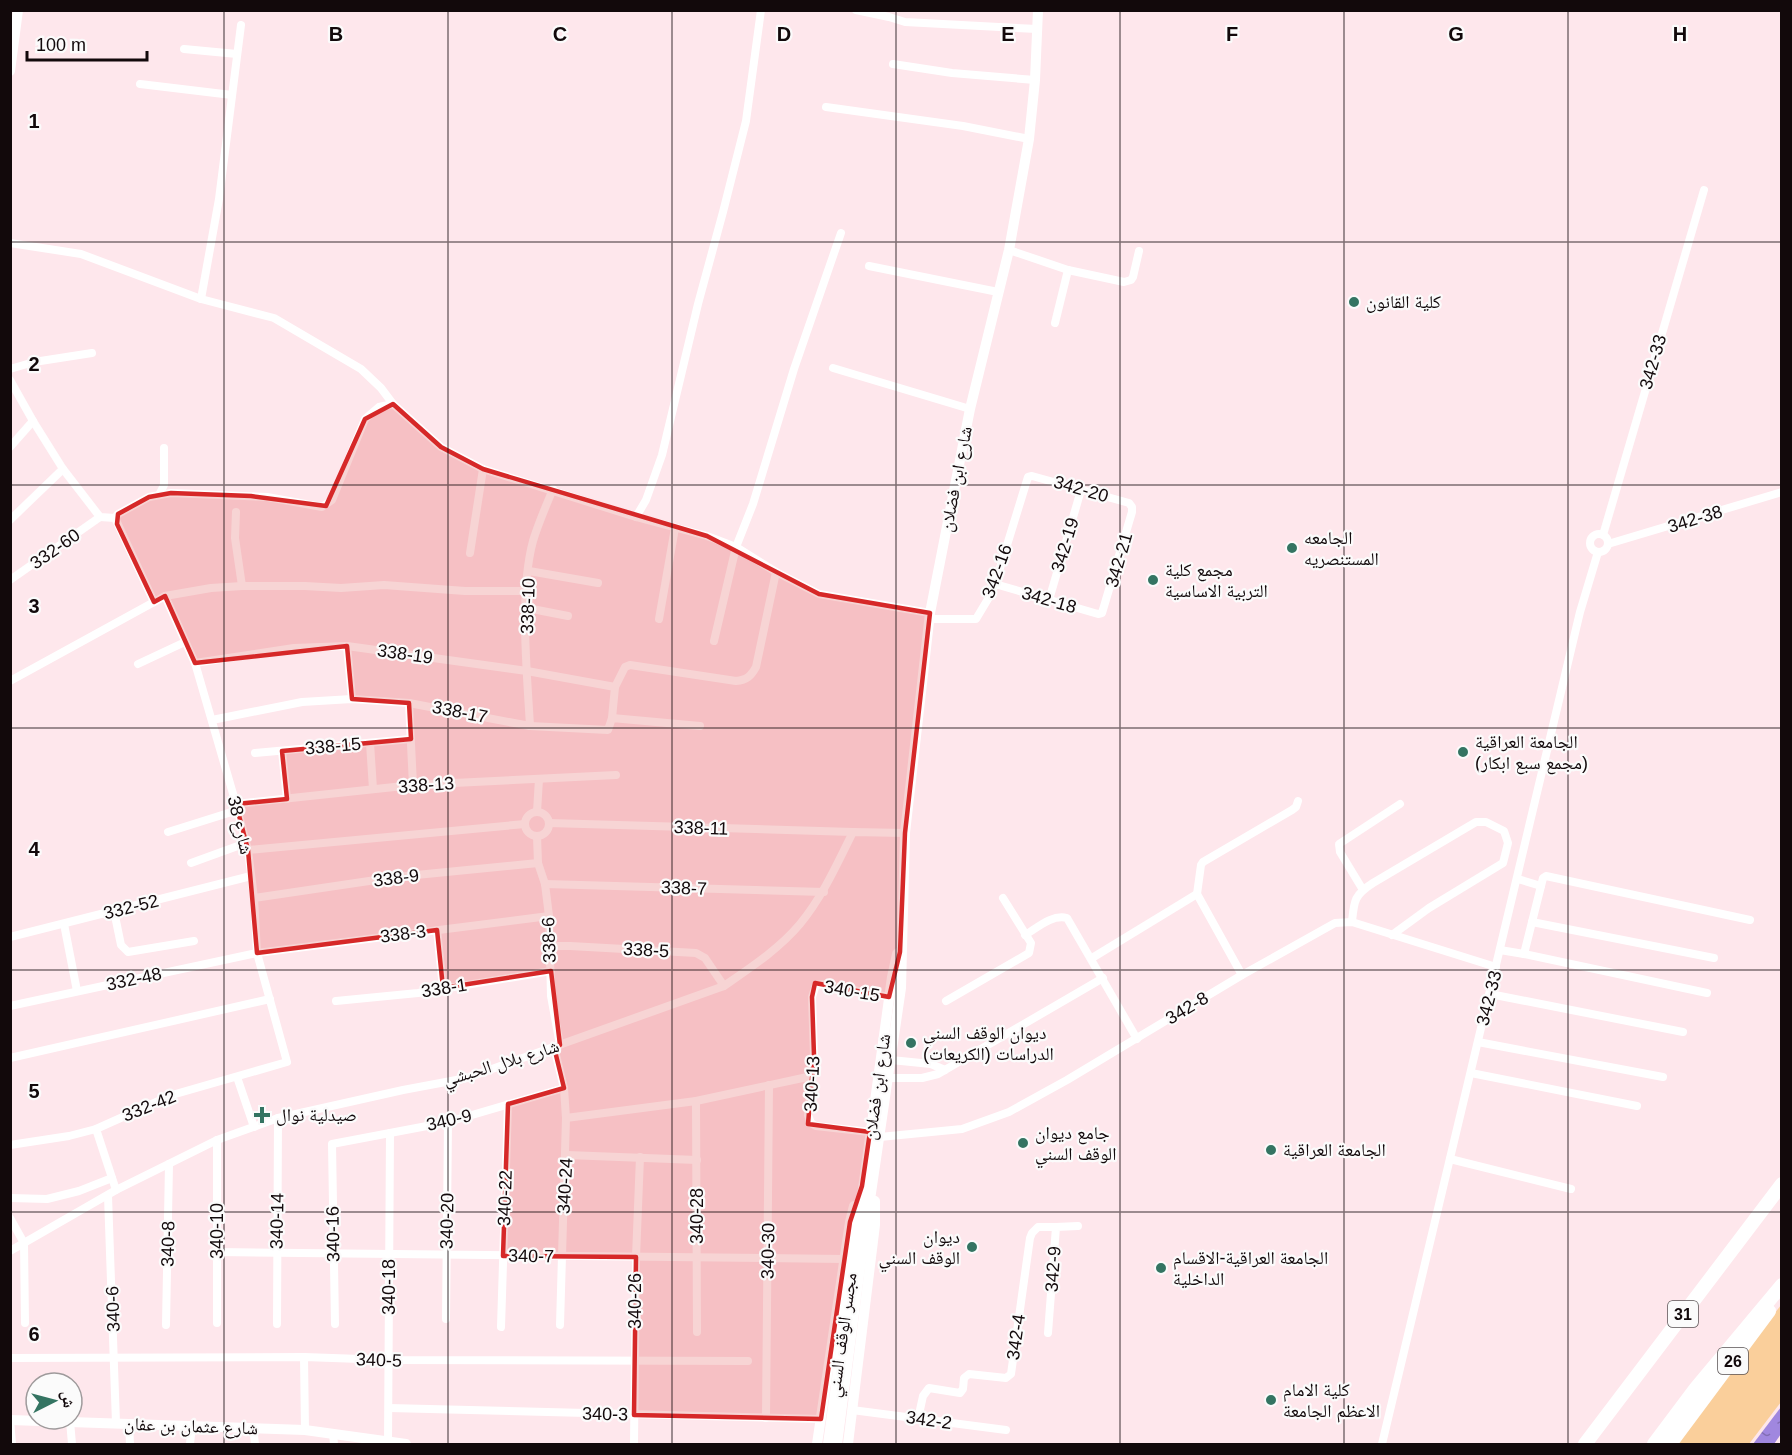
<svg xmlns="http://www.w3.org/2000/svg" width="1792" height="1455" font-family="Helvetica,'Noto Naskh Arabic',sans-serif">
  <defs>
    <pattern id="water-ripples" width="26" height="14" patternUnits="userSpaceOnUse" patternTransform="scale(1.5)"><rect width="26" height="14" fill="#a087df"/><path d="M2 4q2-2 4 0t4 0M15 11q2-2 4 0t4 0" fill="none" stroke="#816db3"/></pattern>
  </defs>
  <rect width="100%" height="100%" fill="#fee7ec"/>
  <!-- green -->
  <path fill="#facf9b" d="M1781 1305V1402L1749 1444H1676Z"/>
  <!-- water -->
  <path fill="url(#water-ripples)" d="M1781 1407V1434L1774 1444H1753Z"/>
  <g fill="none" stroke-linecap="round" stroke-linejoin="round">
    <!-- street -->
    <g stroke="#fff" stroke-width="8">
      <path d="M856 10 889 17 905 22 1037 29"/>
      <path d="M184 49 237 54"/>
      <path d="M893 64 952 73 1035 80"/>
      <path d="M140 84 232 95"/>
      <path d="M826 107 963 126 1029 139"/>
      <path d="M10 243 81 254 201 299 274 318 361 369 381 388 393 404 441 447 483 469 636 517 707 536 736 547 776 572 819 594 930 613"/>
      <path d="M1009 250 1068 270 1124 282 1131 280 1133 277 1139 251"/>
      <path d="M869 266 998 292"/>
      <path d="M201 299 219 199 241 25"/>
      <path d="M1055 323 1068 270"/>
      <path d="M833 368 970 409"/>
      <path d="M10 369 34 362 92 353"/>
      <path d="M10 380 33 421 63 469 100 517 115 518 154 602"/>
      <path d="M10 447 33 421"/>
      <path d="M159 495 164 485V448"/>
      <path d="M236 512 235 538 242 586"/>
      <path d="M636 517 646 500 662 455 698 304 723 212 746 121 761 10"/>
      <path d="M115 518 118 514 149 497 171 493 267 497 322 507 332 500 365 419 379 407 393 404"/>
      <path d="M10 520 63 469"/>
      <circle cx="1599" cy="543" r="9"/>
      <path d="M1603 535 1704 190"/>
      <path d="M1608 544 1782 492"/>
      <path d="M470 553 483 469"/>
      <path d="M529 571 598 583"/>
      <path d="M10 580 100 517"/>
      <path d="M1049 600 1081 490"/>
      <path d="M527 608 568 616"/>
      <path d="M659 619 675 528"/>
      <path d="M930 619H976L991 594 995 584 1028 477 1032 476 1129 503 1132 507V512L1102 613 1098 614 995 584"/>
      <path d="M714 641 736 547 753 504 794 369 841 233"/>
      <path d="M347 646 352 699"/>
      <path d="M195 663 294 648 347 646 527 671 615 687"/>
      <path d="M138 664 185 642"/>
      <path d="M10 681 165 596 211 588 242 586H305L341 588 384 585 465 591H527"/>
      <path d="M409 703 413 785"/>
      <path d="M612 718 615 687 625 667 630 665 736 681C747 680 751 676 756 667L776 572"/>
      <path d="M212 720 302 702 352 699 409 703 530 726 608 730 612 718 700 726"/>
      <path d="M530 726C527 672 519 593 533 541 538 524 546 506 553 489"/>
      <path d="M370 743 373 789"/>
      <path d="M282 751 287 799"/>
      <path d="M255 753 411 739"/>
      <path d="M236 804 413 785 616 775"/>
      <circle cx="537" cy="824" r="12"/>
      <path d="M537 812 539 779"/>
      <path d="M549 823 853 832"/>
      <path d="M168 832 238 810"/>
      <path d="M537 836 538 863 545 884 549 916 551 996 560 1045"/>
      <path d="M248 850 525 824"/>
      <path d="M191 863 246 843"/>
      <path d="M1518 879 1541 886"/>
      <path d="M545 884 824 892"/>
      <path d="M1363 890 1340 852 1339 844 1400 804"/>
      <path d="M254 898 396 877 538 863"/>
      <path d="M114 911 121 945 128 952 194 941"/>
      <path d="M1352 922C1354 901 1354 895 1373 883L1476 822H1486L1504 831 1508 843 1503 863 1429 908 1392 935"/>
      <path d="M1532 922 1714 958"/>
      <path d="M64 924 77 991"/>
      <path d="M437 930 443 988"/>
      <path d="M1025 935C1037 928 1052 914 1067 918L1137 1039"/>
      <path d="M10 937 251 876"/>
      <path d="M550 946H570L696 953 705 958 724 986"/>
      <path d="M1500 950 1524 954"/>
      <path d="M1092 958 1197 894"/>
      <path d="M1242 975 1197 894 1201 865 1203 862 1292 810 1296 807 1298 801"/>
      <path d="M1707 993 1524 954 1543 878 1546 876 1750 920"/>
      <path d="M1490 994 1683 1032"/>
      <path d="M336 1001 418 993 551 971"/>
      <path d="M946 1001 1029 953 1031 943 1003 898"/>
      <path d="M10 1006 257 953 549 916"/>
      <path d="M1478 1042 1663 1077"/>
      <path d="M554 1047 564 1088 566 1118 560 1325"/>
      <path d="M10 1058 270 999"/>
      <path d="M891 1060 931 1064 945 1070"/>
      <path d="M1471 1073 1637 1106"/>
      <path d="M237 1077 254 1127"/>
      <path d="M889 1078H922L938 1074 1103 978"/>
      <path d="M696 1101 697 1332"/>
      <path d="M566 1118 696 1101 812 1076"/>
      <path d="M96 1129 116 1190"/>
      <path d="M870 1132 816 1126 811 1123 808 1115 814 1055 812 997 816 985 823 984 889 997"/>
      <path d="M880 1137 962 1129 1009 1112 1067 1080 1242 975 1335 923 1352 922 1496 967"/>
      <path d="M217 1140V1323"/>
      <path d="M10 1145 69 1136 96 1129 172 1095 287 1062 257 953 254 898 248 850 236 804 195 663 165 596"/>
      <path d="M567 1155 697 1160"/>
      <path d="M1450 1159 1571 1189"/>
      <path d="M108 1196 116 1423"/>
      <path d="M10 1198 47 1199 79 1191 112 1178"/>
      <path d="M10 1218 24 1243 25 1323"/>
      <path d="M10 1251 116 1190 217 1140 278 1118 403 1090 467 1078 724 986C750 968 779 949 800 924 823 896 837 864 853 832L905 833"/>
      <path d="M217 1252 844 1259"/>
      <path d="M446 1319 448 1122"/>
      <path d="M277 1324 278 1118"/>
      <path d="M335 1324 332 1144 448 1122 564 1088"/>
      <path d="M166 1325 169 1164"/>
      <path d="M501 1327 508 1104"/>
      <path d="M1048 1333 1056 1227 1078 1226"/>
      <path d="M304 1357 305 1430"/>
      <path d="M10 1358 304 1357 389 1360 748 1361"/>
      <path d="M389 1408 821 1419"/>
      <path d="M852 1410 1006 1430"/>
      <path d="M766 1418 769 1085"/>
      <path d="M10 1419 12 1444"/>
      <path d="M918 1419 923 1396 929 1388 960 1393 963 1389 964 1378 969 1374 1006 1378 1011 1374 1030 1238 1032 1233 1038 1227H1056"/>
      <path d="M70 1421 72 1444"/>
      <path d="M129 1423 130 1444"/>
      <path d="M253 1428 255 1444"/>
      <path d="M333 1434 334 1444"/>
      <path d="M388 1442 390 1133"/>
      <path d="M190 1444 192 1425"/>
      <path d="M634 1444 636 1257 640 1157"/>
      <path d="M1382 1444 1580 612 1598 552"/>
    </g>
    <!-- secondary -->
    <g stroke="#fff" stroke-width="10">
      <path d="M10 71 18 10"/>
      <path d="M10 1420 305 1430 406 1444"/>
      <path d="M817 1444 850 1222 854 1206"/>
      <path d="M828 1444 892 977 897 954 900 952"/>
      <path d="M837 1444 859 1275 901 988 905 833 930 613 970 409 1009 250 1029 139 1035 80 1038 10"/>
      <path d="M848 1444 875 1225V1201"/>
    </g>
    <!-- highway -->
    <g stroke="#fff" stroke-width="14">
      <path d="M1585 1444 1782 1184"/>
      <path d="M1654 1444 1696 1388 1782 1285"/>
      <path d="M1670 1444 1769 1311"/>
    </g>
  </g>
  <!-- marked area -->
  <path fill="#d62828" fill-opacity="0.2" stroke="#d62828" stroke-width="4.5" stroke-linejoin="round" d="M393 404 441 447 483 469 707 536 819 594 930 613 905 833 900 952 889 997 815 983 812 997 814 1055 808 1124 870 1132 862 1186 850 1222 821 1419 634 1415 636 1257 503 1256 508 1104 564 1088 554 1047 560 1045 551 971 443 988 437 930 257 953 248 850 236 804 287 799 282 751 411 739 409 703 352 699 347 646 195 663 165 596 154 602 117 524 118 514 149 497 171 493 251 496 326 506 365 419Z"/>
  <!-- grid -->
  <path fill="none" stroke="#12090b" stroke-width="1.5" stroke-opacity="0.55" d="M224 10V1444M448 10V1444M672 10V1444M896 10V1444M1120 10V1444M1344 10V1444M1568 10V1444M10 242H1782M10 485H1782M10 728H1782M10 970H1782M10 1212H1782"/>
  <!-- markers -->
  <g fill="#347462" stroke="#fbfbfb" stroke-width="2">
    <circle cx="1354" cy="302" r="6"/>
    <circle cx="1292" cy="548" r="6"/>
    <circle cx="1153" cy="580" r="6"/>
    <circle cx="1463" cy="752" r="6"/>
    <circle cx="911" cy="1043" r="6"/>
    <path d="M259 1106h6v6h6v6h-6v6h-6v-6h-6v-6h6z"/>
    <circle cx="1023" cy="1143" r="6"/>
    <circle cx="1271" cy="1150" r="6"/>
    <circle cx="972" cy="1247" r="6"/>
    <circle cx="1161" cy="1268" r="6"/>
    <circle cx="1271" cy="1400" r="6"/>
  </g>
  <g text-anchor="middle" stroke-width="4.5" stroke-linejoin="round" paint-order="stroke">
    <!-- shield labels -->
    <g fill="#fbfbfb" stroke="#585253" stroke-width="1.5">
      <rect x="1668" y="1301" width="30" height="26" rx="4.5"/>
      <rect x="1718" y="1348" width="30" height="26" rx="4.5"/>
    </g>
    <g font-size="16" font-weight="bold" fill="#12090b">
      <text x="1683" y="1320">31</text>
      <text x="1733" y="1367">26</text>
    </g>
    <!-- poi labels -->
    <g font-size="18" fill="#12090b" stroke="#fbfbfb" text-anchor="start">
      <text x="1366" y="308">كلية القانون</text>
      <text x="1304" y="544">الجامعه<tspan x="1304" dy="21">المستنصريه</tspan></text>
      <text x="1165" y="576">مجمع كلية<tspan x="1165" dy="21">التربية الاساسية</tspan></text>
      <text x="1475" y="748">الجامعة العراقية<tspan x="1475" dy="21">(مجمع سبع ابكار)</tspan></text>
      <text x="923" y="1039">ديوان الوقف السني<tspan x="923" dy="21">الدراسات (الكريعات)</tspan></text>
      <text x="276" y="1121">صيدلية نوال</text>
      <text x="1035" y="1139">جامع ديوان<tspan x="1035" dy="21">الوقف السني</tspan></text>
      <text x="1283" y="1156">الجامعة العراقية</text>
      <text x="960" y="1243" text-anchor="end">ديوان<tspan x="960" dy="21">الوقف السني</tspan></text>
      <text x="1173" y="1264">الجامعة العراقية-الاقسام<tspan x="1173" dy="21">الداخلية</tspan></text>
      <text x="1283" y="1396">كلية الامام<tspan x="1283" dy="21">الاعظم الجامعة</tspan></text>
    </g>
    <!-- street labels -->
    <g font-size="18" fill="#12090b" stroke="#fbfbfb">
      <text transform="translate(1653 362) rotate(-74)" y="6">342-33</text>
      <text transform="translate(956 479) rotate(-79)" y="6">شارع ابن فضلان</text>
      <text transform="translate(1081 489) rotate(16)" y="6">342-20</text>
      <text transform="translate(1695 519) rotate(-17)" y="6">342-38</text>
      <text transform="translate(1065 545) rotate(-73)" y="6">342-19</text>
      <text transform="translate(55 549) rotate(-35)" y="6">332-60</text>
      <text transform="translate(1119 560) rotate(-74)" y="6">342-21</text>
      <text transform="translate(997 571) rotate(-70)" y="6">342-16</text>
      <text transform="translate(1049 600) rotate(16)" y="6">342-18</text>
      <text transform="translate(528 606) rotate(-88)" y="6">338-10</text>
      <text transform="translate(405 654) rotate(8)" y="6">338-19</text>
      <text transform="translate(460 712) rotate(11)" y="6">338-17</text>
      <text transform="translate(333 746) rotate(-5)" y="6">338-15</text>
      <text transform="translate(426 785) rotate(-4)" y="6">338-13</text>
      <text transform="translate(240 825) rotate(77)" y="6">شارع 38</text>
      <text transform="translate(701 828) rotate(2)" y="6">338-11</text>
      <text transform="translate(396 878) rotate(-7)" y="6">338-9</text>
      <text transform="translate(684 888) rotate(2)" y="6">338-7</text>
      <text transform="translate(131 907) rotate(-14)" y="6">332-52</text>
      <text transform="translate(403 934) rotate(-7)" y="6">338-3</text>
      <text transform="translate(549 940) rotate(-92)" y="6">338-6</text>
      <text transform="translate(646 950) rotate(3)" y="6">338-5</text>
      <text transform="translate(134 979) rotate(-12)" y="6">332-48</text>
      <text transform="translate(444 988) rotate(-9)" y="6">338-1</text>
      <text transform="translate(852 991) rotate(10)" y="6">340-15</text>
      <text transform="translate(1489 998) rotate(-76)" y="6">342-33</text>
      <text transform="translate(1187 1008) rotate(-31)" y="6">342-8</text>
      <text transform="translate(501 1063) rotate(-17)" y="6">شارع بلال الحبشي</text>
      <text transform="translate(812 1084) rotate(-87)" y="6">340-13</text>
      <text transform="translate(877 1087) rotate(-82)" y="6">شارع ابن فضلان</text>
      <text transform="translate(149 1106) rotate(-22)" y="6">332-42</text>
      <text transform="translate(449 1120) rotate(-13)" y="6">340-9</text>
      <text transform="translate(565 1186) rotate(-87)" y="6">340-24</text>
      <text transform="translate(505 1198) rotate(-88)" y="6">340-22</text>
      <text transform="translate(697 1216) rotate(-90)" y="6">340-28</text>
      <text transform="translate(277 1221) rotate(-89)" y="6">340-14</text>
      <text transform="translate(447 1221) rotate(-89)" y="6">340-20</text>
      <text transform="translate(217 1231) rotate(-90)" y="6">340-10</text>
      <text transform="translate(333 1234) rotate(-91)" y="6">340-16</text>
      <text transform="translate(168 1244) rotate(-89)" y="6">340-8</text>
      <text transform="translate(768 1251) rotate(-89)" y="6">340-30</text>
      <text transform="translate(531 1256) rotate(1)" y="6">340-7</text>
      <text transform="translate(1053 1269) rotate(-86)" y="6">342-9</text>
      <text transform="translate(389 1287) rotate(-90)" y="6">340-18</text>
      <text transform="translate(635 1301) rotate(-90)" y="6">340-26</text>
      <text transform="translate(113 1309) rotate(-92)" y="6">340-6</text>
      <text transform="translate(842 1335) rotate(-82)" y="6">مجسر الوقف السني</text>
      <text transform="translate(1016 1337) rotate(-82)" y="6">342-4</text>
      <text transform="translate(379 1360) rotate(2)" y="6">340-5</text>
      <text transform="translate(605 1414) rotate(1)" y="6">340-3</text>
      <text transform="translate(929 1420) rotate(8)" y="6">342-2</text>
      <text transform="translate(191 1426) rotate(2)" y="6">شارع عثمان بن عفان</text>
    </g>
  </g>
  <g font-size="20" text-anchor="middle" font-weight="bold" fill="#12090b" stroke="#fbfbfb" stroke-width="4.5" stroke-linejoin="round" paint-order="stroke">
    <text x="336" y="41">B</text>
    <text x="560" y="41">C</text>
    <text x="784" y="41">D</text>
    <text x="1008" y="41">E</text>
    <text x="1232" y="41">F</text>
    <text x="1456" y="41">G</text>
    <text x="1680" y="41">H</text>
    <text x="34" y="128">1</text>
    <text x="34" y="371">2</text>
    <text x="34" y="613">3</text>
    <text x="34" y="856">4</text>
    <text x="34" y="1098">5</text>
    <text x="34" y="1341">6</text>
  </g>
  <!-- border -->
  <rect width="1792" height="1455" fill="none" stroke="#12090b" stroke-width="24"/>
  <!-- north arrow -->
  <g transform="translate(54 1401) rotate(84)"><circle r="28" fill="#fbfbfb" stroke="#9e9a9b" stroke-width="1.5"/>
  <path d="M0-4.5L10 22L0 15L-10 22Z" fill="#347462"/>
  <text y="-9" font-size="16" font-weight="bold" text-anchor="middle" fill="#12090b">ش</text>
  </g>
  <!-- scale -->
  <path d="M27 51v9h120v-9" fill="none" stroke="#12090b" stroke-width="3"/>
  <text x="36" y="51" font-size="18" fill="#12090b" stroke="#fbfbfb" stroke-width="4.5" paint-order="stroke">100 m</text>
</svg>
